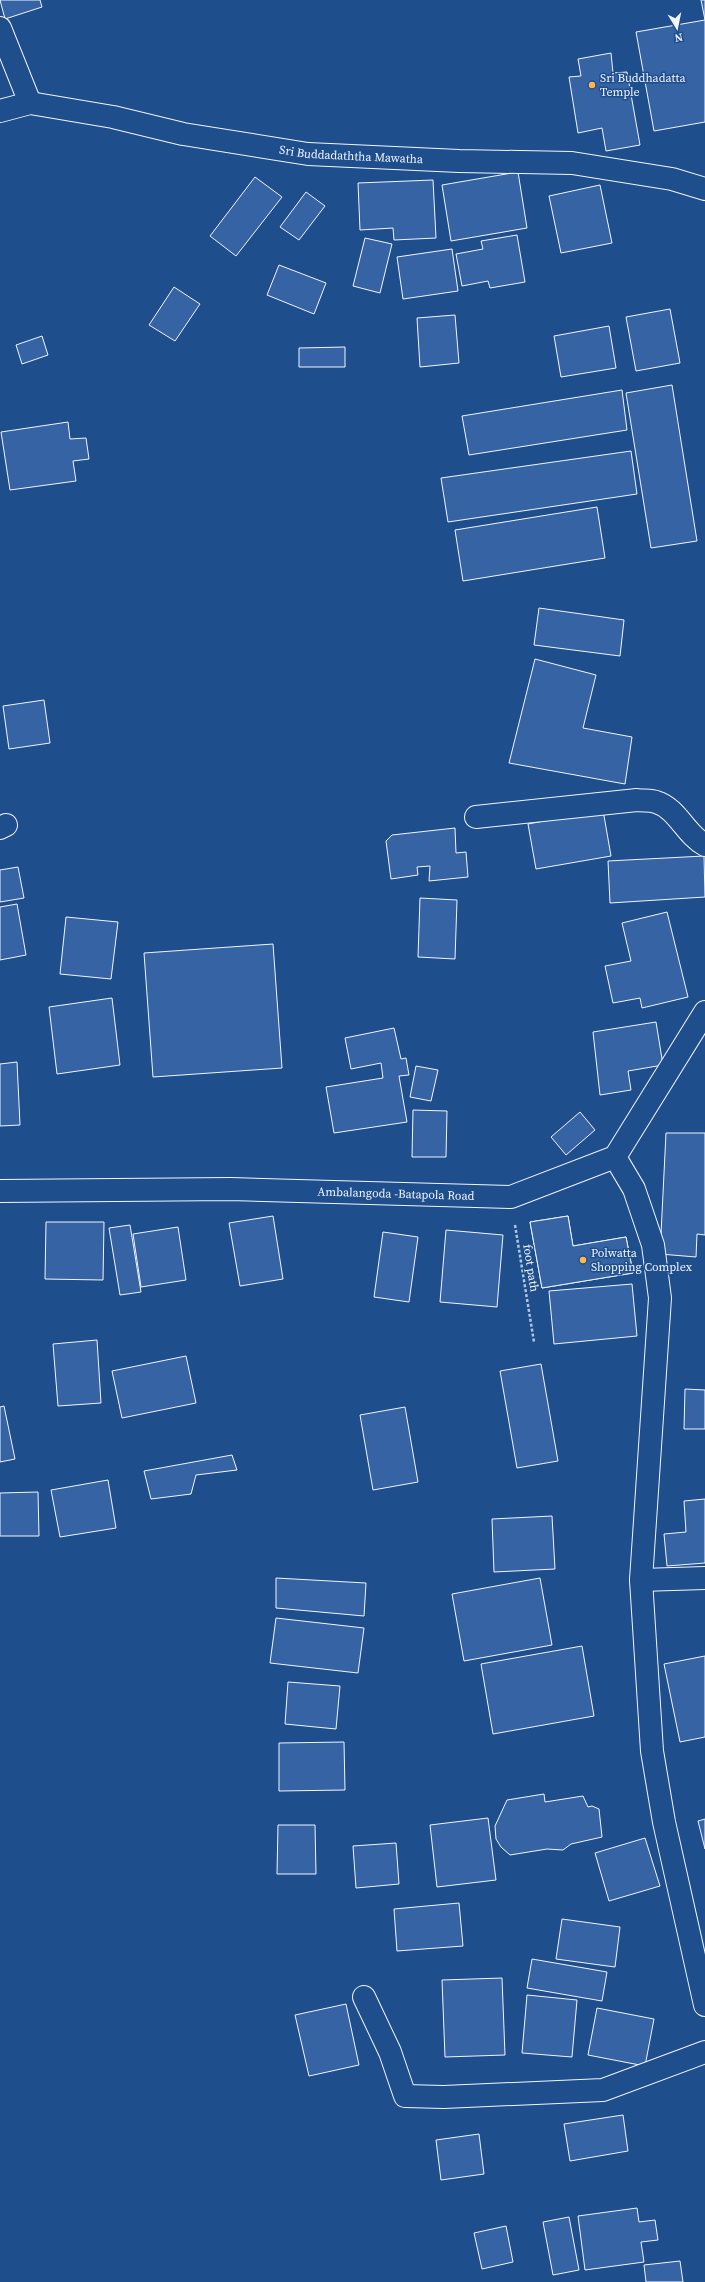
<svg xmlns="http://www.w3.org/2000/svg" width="705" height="2282" font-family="'Source Serif 4',serif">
  <rect width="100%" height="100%" fill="#1f4e8c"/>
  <!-- building -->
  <g fill="#3563a3" stroke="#f2f6ff">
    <path d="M0 0H40L42 7 5 19Z"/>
    <path d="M701 0H705V122L654 131 636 32 705 20Z"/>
    <path d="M611 53 613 73 627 72 640 145 606 151 602 128 578 133 569 77 581 76 578 59Z"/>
    <path d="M518 172 527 228 451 241 442 185Z"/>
    <path d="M255 177 282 197 236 256 210 236Z"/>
    <path d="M433 180 436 238 394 240 393 228 360 230 358 183Z"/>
    <path d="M600 185 612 243 561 253 549 196Z"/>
    <path d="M306 192 325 206 299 240 280 227Z"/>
    <path d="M517 235 525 282 490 288 488 281 462 286 456 254 483 249 481 241Z"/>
    <path d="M365 238 392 244 380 293 353 286Z"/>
    <path d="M452 249 458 291 403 299 397 257Z"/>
    <path d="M279 265 326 283 314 314 267 295Z"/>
    <path d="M174 287 200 304 175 341 149 325Z"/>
    <path d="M670 309 680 363 636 371 626 317Z"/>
    <path d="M455 315 459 363 420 367 417 318Z"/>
    <path d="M609 326 616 368 561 377 554 336Z"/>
    <path d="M42 336 48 355 22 364 16 345Z"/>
    <path d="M345 347V367H299V348Z"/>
    <path d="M672 385 697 541 651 548 626 393Z"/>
    <path d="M622 390 627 430 469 455 462 416Z"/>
    <path d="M68 422 70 439 86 438 89 459 73 461 76 481 10 490 1 432Z"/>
    <path d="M631 451 637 494 448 522 441 478Z"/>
    <path d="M597 507 605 558 463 581 455 530Z"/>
    <path d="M539 608 624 620 620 656 534 645Z"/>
    <path d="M535 659 596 675 583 728 632 737 625 784 509 763Z"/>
    <path d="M44 700 50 743 9 749 3 706Z"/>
    <path d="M603 810 611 856 536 869 528 824Z"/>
    <path d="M455 828 456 853 466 852 468 877 429 881 430 866 417 867 418 875 391 879 386 841 392 835Z"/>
    <path d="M704 856 705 897 610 903 608 861Z"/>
    <path d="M18 867 24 898 0 902V870Z"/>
    <path d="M420 898 457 900 455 959 418 957Z"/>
    <path d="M17 904 26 955 0 960V907Z"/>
    <path d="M667 912 688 997 642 1008 640 998 613 1003 605 966 631 961 622 923Z"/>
    <path d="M66 917 118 922 111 979 60 974Z"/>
    <path d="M273 944 282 1068 153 1077 144 953Z"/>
    <path d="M112 998 120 1065 57 1074 49 1007Z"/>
    <path d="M656 1022 663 1065 628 1071 631 1090 600 1095 593 1032Z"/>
    <path d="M394 1028 401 1059 406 1058 409 1075 399 1076 407 1122 334 1133 326 1087 383 1078 381 1063 351 1069 345 1038Z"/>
    <path d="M17 1062 20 1125 0 1126V1064Z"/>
    <path d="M416 1066 438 1070 431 1101 410 1097Z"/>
    <path d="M413 1110 447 1111 446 1157H412Z"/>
    <path d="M580 1112 595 1130 566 1155 551 1137Z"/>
    <path d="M666 1133H705V1235L697 1234 696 1257 660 1254Z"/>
    <path d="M273 1216 283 1279 240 1286 229 1223Z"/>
    <path d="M568 1216 573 1246 626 1237 633 1273 542 1288 530 1222Z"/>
    <path d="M568 1216 573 1246 626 1237 633 1273 542 1288 530 1222Z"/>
    <path d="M46 1222H104L103 1280 45 1279Z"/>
    <path d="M130 1225 141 1292 120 1295 109 1228Z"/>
    <path d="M178 1227 186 1280 141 1287 133 1234Z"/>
    <path d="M446 1230 503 1235 497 1307 440 1302Z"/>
    <path d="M383 1232 418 1237 409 1302 374 1297Z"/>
    <path d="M632 1284 637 1336 554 1344 549 1291Z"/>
    <path d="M97 1340 101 1403 58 1406 53 1344Z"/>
    <path d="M186 1356 196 1403 122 1418 112 1371Z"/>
    <path d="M541 1364 558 1461 517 1468 500 1371Z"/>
    <path d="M685 1389 705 1390V1429H684Z"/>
    <path d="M4 1406 15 1459 0 1462V1407Z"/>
    <path d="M405 1407 418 1482 373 1490 360 1415Z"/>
    <path d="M232 1455 237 1470 196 1475 191 1494 151 1499 144 1471Z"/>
    <path d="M108 1480 116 1528 60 1537 51 1490Z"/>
    <path d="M38 1492 39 1536H0V1493Z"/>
    <path d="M705 1499V1563L667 1566 664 1534 686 1532 684 1501Z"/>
    <path d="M552 1516 555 1569 494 1572 492 1519Z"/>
    <path d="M276 1578 366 1583 364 1616 276 1608Z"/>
    <path d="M540 1578 552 1645 464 1661 452 1594Z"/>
    <path d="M276 1618 364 1628 358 1673 270 1663Z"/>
    <path d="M582 1646 594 1716 493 1734 481 1664Z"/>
    <path d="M705 1656V1737L680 1742 664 1664Z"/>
    <path d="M288 1682 340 1686 336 1729 285 1724Z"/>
    <path d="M344 1742 345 1790 279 1791V1743Z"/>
    <path d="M544 1794 545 1802 583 1796 588 1807 592 1806 599 1809 602 1837 571 1844 563 1850 547 1849 510 1855 501 1847 496 1839 495 1826 507 1800Z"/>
    <path d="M488 1818 496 1880 437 1887 430 1825Z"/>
    <path d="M705 1819V1849L698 1821Z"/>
    <path d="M278 1825H315L316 1874H277Z"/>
    <path d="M645 1838 660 1886 609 1901 595 1853Z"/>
    <path d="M396 1843 399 1884 356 1888 353 1846Z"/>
    <path d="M459 1903 463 1946 397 1951 394 1909Z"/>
    <path d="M562 1919 620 1927 615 1967 556 1959Z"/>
    <path d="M532 1959 607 1972 602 2001 527 1988Z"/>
    <path d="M502 1978 505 2055 445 2057 442 1980Z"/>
    <path d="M527 1995 577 2000 572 2057 522 2053Z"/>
    <path d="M346 2004 359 2065 309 2076 295 2015Z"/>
    <path d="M597 2008 654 2019 645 2066 588 2055Z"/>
    <path d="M623 2115 628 2151 570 2161 564 2124Z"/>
    <path d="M479 2134 484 2174 441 2180 436 2140Z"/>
    <path d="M637 2208 639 2222 655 2220 658 2240 641 2242 644 2262 585 2270 578 2216Z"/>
    <path d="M569 2217 579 2270 553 2275 543 2222Z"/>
    <path d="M506 2226 513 2262 482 2269 474 2233Z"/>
    <path d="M680 2261 683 2282H646L644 2265Z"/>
  </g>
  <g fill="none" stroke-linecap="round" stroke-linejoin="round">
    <defs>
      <g id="minor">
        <path d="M0 28 30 103"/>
        <path id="s1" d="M0 111 30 103 113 117 183 134 308 154 459 161 572 163 672 179 705 189"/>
        <path d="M476 817 637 800C643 801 651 800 656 802 677 808 686 835 705 845"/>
        <path d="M0 828 6 825"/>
        <path d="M615 1157 634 1189 653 1245 660 1298 641 1580 652 1751 664 1822 705 2005"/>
        <path d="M641 1580 705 1578"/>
        <path d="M364 1997 390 2052 405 2096 444 2097 603 2090 705 2052"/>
      </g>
      <g id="major">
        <path id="s2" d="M0 1191 231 1189 511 1197 615 1157 705 1012"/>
      </g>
    </defs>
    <!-- minor casing -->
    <use href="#minor" stroke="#f2f6ff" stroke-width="24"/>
    <!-- major casing -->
    <use href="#major" stroke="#f2f6ff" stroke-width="24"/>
    <!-- path -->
    <path stroke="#b3c4dc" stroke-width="2.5" stroke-dasharray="3 2" stroke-linecap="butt" d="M515 1225 534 1342"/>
    <!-- minor -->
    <use href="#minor" stroke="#1f4e8c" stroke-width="22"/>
    <!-- major -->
    <use href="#major" stroke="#1f4e8c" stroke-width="22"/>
  </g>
  <!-- markers -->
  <g fill="#ffb74d" stroke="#1f4e8c" stroke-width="1.5">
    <circle cx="592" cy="85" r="4"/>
    <circle cx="583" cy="1260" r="4"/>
  </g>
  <g text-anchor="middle" stroke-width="3" stroke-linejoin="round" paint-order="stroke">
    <!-- poi labels -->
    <g font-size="12" fill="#f2f6ff" stroke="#1f4e8c" text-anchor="start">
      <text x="600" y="82">Sri Buddhadatta<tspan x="600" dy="14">Temple</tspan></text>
      <text x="591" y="1257">Polwatta<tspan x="591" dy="14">Shopping Complex</tspan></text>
    </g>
    <!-- street labels -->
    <g font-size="12" fill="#f2f6ff" stroke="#1f4e8c">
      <text dy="4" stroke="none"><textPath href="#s1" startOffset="357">Sri Buddadaththa Mawatha</textPath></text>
      <text dy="4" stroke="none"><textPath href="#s2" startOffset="396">Ambalangoda -Batapola Road</textPath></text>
      <text transform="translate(531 1268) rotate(81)" y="4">foot path</text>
    </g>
  </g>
  <!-- north arrow -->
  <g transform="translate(677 28) rotate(170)" stroke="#1f4e8c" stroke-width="3" paint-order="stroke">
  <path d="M0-3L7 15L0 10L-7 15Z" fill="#f2f6ff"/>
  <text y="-6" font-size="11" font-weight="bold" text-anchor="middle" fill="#f2f6ff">N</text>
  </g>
</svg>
